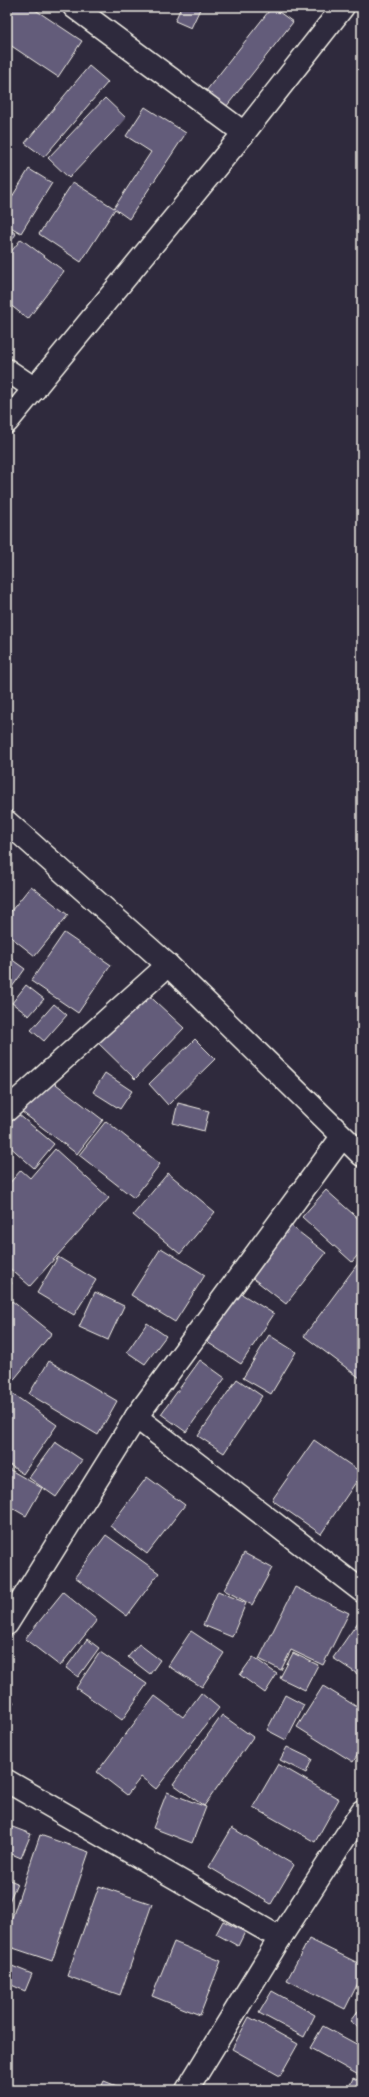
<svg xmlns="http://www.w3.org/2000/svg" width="369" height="2097" font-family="Caveat,sans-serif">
  <rect width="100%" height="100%" fill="#2f2a3d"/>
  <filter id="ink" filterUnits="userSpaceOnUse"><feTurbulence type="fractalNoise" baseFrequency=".025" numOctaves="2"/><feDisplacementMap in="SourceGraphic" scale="8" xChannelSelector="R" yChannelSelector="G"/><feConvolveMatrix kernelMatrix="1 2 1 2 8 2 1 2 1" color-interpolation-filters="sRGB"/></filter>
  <g filter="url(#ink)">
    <!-- building -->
    <g fill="#635c7a" stroke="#f4f1e8">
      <path d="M7 7H31L82 41 58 77 7 43Z"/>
      <path d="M181 7H201L191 28 175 21Z"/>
      <path d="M272 7 293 22 226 107 206 91Z"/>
      <path d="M89 66 108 82 44 157 25 143Z"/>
      <path d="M105 98 126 118 69 178 48 158Z"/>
      <path d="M145 107 186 133 129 219 115 209 81 262 39 234 73 182 114 208 151 152 126 136Z"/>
      <path d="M29 169 52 183 21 233 7 225V205Z"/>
      <path d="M7 227 16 234 7 247Z"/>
      <path d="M21 239 64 271 28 319 9 304 7 307V257Z"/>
      <path d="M31 886 68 915 35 956 7 934V916Z"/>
      <path d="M64 933 111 965 78 1013 31 981Z"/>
      <path d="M7 956 25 969 7 994Z"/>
      <path d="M26 985 44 999 29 1016 12 1003Z"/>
      <path d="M142 989 184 1028 135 1079 94 1039Z"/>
      <path d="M54 1004 67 1015 44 1041 31 1030Z"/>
      <path d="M195 1039 215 1059 168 1105 149 1084Z"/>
      <path d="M105 1073 132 1091 120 1109 93 1092Z"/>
      <path d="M48 1078 103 1120 77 1154 22 1112Z"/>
      <path d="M178 1103 209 1111 204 1131 173 1123Z"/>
      <path d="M18 1114 54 1144 34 1168 7 1144V1126Z"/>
      <path d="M106 1121 160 1164 134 1198 79 1155Z"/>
      <path d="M55 1149 109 1198 30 1286 7 1266V1186L21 1170 30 1178Z"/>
      <path d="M168 1173 215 1212 180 1254 133 1215Z"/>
      <path d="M326 1190 362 1222V1250L352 1262 302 1217Z"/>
      <path d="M290 1225 326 1253 286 1304 250 1276Z"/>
      <path d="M161 1248 205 1275 175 1322 131 1295Z"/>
      <path d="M58 1257 96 1280 74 1315 37 1293Z"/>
      <path d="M362 1258V1330L358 1335 362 1338V1375L360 1378 304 1336Z"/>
      <path d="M7 1279 12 1283 7 1289Z"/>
      <path d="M95 1292 124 1306 108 1340 79 1327Z"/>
      <path d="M240 1293 274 1314 241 1364 207 1342Z"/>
      <path d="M12 1301 52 1333 11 1383 7 1380V1307Z"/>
      <path d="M147 1323 166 1336 145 1364 127 1352Z"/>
      <path d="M269 1335 296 1352 271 1394 243 1378Z"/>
      <path d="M200 1360 225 1378 186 1432 161 1414Z"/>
      <path d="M49 1361 117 1401 98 1435 29 1394Z"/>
      <path d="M237 1379 262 1396 224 1453 198 1436Z"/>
      <path d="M7 1390 57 1425 23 1474 7 1463Z"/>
      <path d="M314 1440 362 1473 321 1534 272 1500Z"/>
      <path d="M55 1442 82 1460 56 1497 29 1478Z"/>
      <path d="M7 1468 42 1488 26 1516 7 1505Z"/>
      <path d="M147 1477 185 1505 147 1554 110 1526Z"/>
      <path d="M106 1535 159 1573 127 1616 75 1577Z"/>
      <path d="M244 1553 272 1568 252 1605 224 1590Z"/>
      <path d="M295 1587 349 1613 323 1665 291 1650 281 1670 259 1659Z"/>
      <path d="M218 1591 246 1603 232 1637 203 1625Z"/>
      <path d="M63 1592 97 1620 60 1666 25 1639Z"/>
      <path d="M358 1622 362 1625V1677L333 1658Z"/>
      <path d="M191 1631 224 1653 202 1687 168 1666Z"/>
      <path d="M87 1639 99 1648 78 1677 66 1668Z"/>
      <path d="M139 1644 160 1660 150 1674 128 1657Z"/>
      <path d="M100 1652 147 1684 122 1720 76 1688Z"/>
      <path d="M293 1653 318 1665 305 1690 280 1678Z"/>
      <path d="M253 1657 277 1674 265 1693 240 1675Z"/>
      <path d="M323 1686 362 1710V1748L353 1762 297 1727Z"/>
      <path d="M201 1693 219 1708 156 1789 141 1777 127 1795 97 1772 155 1696 183 1717Z"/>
      <path d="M285 1695 304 1705 286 1740 267 1730Z"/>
      <path d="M7 1697 14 1702 7 1712Z"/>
      <path d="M222 1715 253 1737 204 1806 173 1784Z"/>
      <path d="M287 1747 312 1759 306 1773 280 1760Z"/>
      <path d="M278 1764 339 1799 315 1842 253 1807Z"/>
      <path d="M167 1792 206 1807 192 1843 153 1828Z"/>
      <path d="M7 1825 31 1834 21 1858 7 1852Z"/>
      <path d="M232 1828 294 1865 271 1904 209 1867Z"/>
      <path d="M40 1835 89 1852 52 1961 7 1946V1933Z"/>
      <path d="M7 1879 17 1883 8 1904H7Z"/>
      <path d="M99 1886 152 1904 120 1995 67 1976Z"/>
      <path d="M223 1921 245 1932 238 1946 216 1934Z"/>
      <path d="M309 1939 362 1965V1975L345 2009 287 1980Z"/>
      <path d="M174 1942 221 1961 200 2015 152 1996Z"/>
      <path d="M7 1964 32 1974 25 1991 7 1983Z"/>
      <path d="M272 1991 315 2015 304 2037 259 2013Z"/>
      <path d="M362 2006V2030L350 2021Z"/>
      <path d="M249 2017 298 2044 280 2076 232 2049Z"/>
      <path d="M323 2026 362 2047V2077L310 2048Z"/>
      <path d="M353 2078 362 2082V2090H348Z"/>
      <path d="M104 2081 127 2090H100Z"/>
    </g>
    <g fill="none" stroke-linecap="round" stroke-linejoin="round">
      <defs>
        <g id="minor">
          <path d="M74 7 244 133 343 7"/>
          <path d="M7 370 35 389"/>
          <path d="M7 422 244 133"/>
          <path d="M7 1110 168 965"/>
          <path d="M136 1417 362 1591"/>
          <path d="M7 1624 136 1417 342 1137"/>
          <path d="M7 1781 280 1938"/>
          <path d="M187 2090 280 1938 362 1811"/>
        </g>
        <path id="tertiary" d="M7 822 168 965 362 1155"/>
      </defs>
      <!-- minor casing -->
      <use href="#minor" stroke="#f4f1e8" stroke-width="25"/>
      <!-- tertiary casing -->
      <use href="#tertiary" stroke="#f4f1e8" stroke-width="25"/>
      <!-- minor -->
      <use href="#minor" stroke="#2f2a3d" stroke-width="22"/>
      <!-- tertiary -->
      <use href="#tertiary" stroke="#2f2a3d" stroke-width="22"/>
    </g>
  </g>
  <!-- margin -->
  <rect width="369" height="2097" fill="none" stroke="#2f2a3d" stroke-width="24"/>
  <rect x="12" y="12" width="345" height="2073" fill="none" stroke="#f4f1e8" stroke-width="1.5" filter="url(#ink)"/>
</svg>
